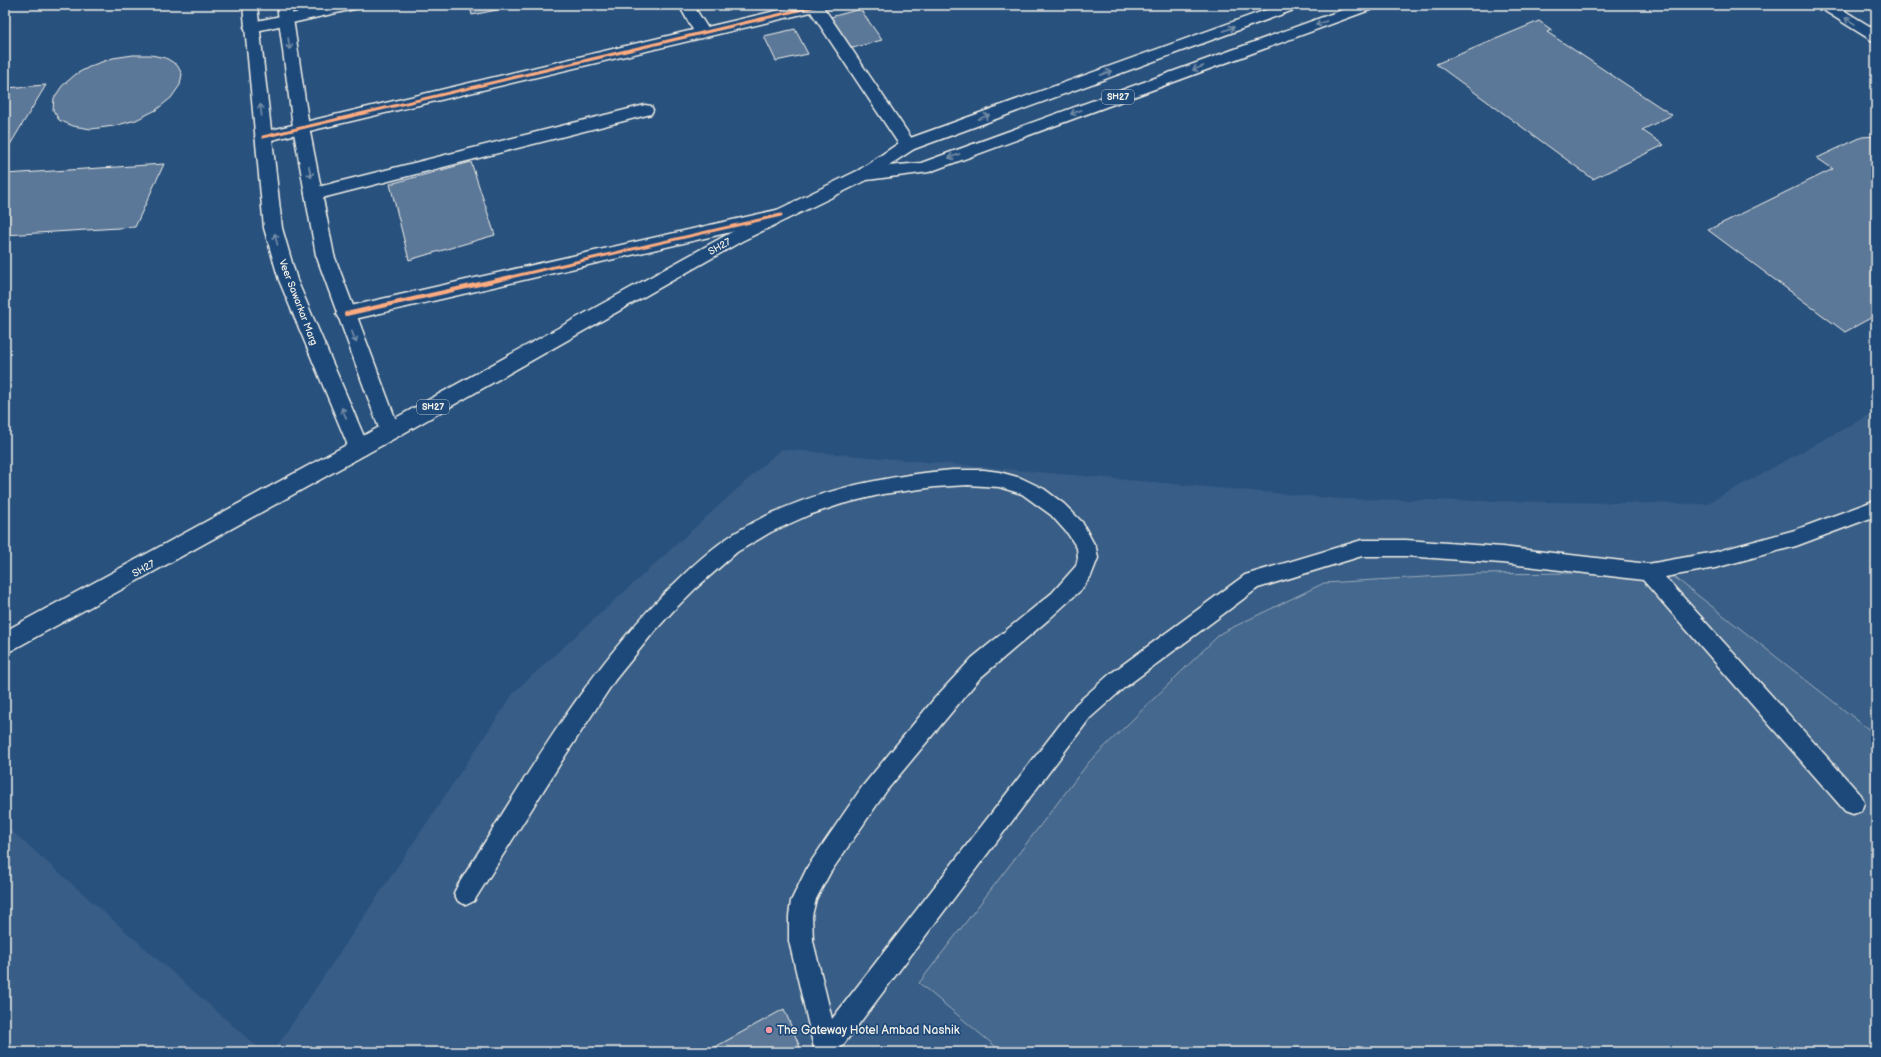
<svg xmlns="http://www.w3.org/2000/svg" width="1881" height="1057" font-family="'Balsamiq Sans',sans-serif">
  <rect width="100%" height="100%" fill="#28517e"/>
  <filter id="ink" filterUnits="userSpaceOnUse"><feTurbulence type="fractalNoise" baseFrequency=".025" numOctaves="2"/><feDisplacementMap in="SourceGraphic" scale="8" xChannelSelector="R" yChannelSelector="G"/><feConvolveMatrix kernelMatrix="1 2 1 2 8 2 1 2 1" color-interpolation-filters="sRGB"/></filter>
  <g filter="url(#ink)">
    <!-- built -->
    <g fill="#375d86">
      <path d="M1876 411V1052H273L515 691 781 449 1342 499 1706 504Z"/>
      <path d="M5 825 263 1052H5Z"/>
    </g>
    <!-- green -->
    <path fill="#45688e" stroke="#9cacbb" d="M1668 572 1876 735V1052H1002L919 983 1089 762 1221 633 1324 583 1476 574Z"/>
    <!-- building -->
    <g fill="#5b7899" stroke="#f4f1e8">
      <path d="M458 5H521L472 15 470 6 458 8Z"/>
      <path d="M860 9 882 40 849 49 827 18Z"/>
      <path d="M1539 21 1552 30 1547 32 1672 115 1642 130 1664 145 1593 179 1436 64Z"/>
      <path d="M795 29 808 54 776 61 764 36Z"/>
      <path d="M133 55H151L166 58 177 65 182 74 180 85 171 98 156 110 136 120 114 126 91 129 73 126 59 120 53 110 54 98 62 86 76 74 93 65 113 58Z"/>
      <path d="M46 85 5 153V88Z"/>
      <path d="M1876 136V315L1845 332 1708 230 1833 169 1817 158 1862 137Z"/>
      <path d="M471 162 495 235 409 260 390 184Z"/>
      <path d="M164 164 135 227 5 235V174Z"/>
      <path d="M784 1009 802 1052H706Z"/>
    </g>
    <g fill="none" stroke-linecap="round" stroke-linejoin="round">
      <defs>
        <path id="lane" d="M952 470H984L999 472 1021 478 1044 489 1064 504 1082 522 1096 548 1098 558 1091 576 1081 590 1048 620 980 678 887 790 830 873 816 899 812 916 813 941 832 1019 1076 704 1110 674 1245 575 1362 540H1406L1502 547 1648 564 1715 552 1795 530 1876 500V516L1796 546 1715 568 1665 577 1861 795 1864 803 1861 811 1853 814 1845 811 1643 580 1502 563 1406 556H1362L1258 588 1124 688 1090 718 840 1049 841 1052H815L789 941V916L791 901 808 866 862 787 934 699 972 658 1052 593 1076 566 1078 558 1077 548 1068 534 1051 515 1022 494 999 487 968 485 935 487 883 494 842 504 809 515 771 532 737 552 695 589 673 611 653 633 615 680 565 756 474 901 466 905 458 901 454 893 458 885C524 781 585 670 674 584 694 564 716 544 740 530 804 492 878 477 952 470Z"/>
        <g id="street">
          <path d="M333 5H361L359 8 354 9 252 32 247 30 244 27 247 24 252 22Z"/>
          <path d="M679 5H693L707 27 801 5H827L824 8 916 145 914 149 908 150 902 149 811 12 263 142 257 141 255 137 257 133 263 132 693 30Z"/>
          <path d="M645 105 651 106 653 110 651 114 314 200 308 198 305 194 308 190 314 188Z"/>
          <path d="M781 209 787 211 790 215 787 219 346 321 339 319 336 314 339 309 346 307Z"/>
        </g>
        <g id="secondary">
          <path d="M243 5H257L282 228 297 280 369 448 366 454 359 456 352 454 349 448 279 280 264 228Z"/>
          <path d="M277 5H291L309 127 334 255 400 431 397 437 390 439 383 437 380 431 316 255 293 127Z"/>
        </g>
        <g id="primary">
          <path d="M1280 5H1301L1299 8 914 149 888 166 921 163 1356 5H1377L1375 8 929 172 867 180 742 241 397 437 5 654V631L383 425 730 233 859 170 902 141Z"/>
          <path d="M1818 5H1835L1876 30V42L1871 40 1820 8Z"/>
        </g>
      </defs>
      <!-- lane casing -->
      <use href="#lane" stroke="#f4f1e8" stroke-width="3"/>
      <!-- street casing -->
      <use href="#street" stroke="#f4f1e8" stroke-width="3"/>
      <!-- secondary casing -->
      <use href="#secondary" stroke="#f4f1e8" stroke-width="3"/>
      <!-- primary casing -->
      <use href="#primary" stroke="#f4f1e8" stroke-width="3"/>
      <!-- lane -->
      <use href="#lane" fill="#1f4a7a" fill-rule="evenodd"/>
      <!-- street -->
      <use href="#street" fill="#1f4a7a" fill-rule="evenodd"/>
      <!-- secondary -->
      <use href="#secondary" fill="#1f4a7a" fill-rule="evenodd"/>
      <!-- primary -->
      <use href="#primary" fill="#1f4a7a" fill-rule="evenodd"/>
      <defs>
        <g id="cycleway-far1">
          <path d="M263 137 820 5"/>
          <path d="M506 278 781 215"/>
        </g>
        <path id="cycleway" d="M346 314 511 277"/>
      </defs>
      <!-- cycleway-far1 casing -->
      <use href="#cycleway-far1" stroke="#1f4a7a" stroke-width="5"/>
      <!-- cycleway casing -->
      <use href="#cycleway" stroke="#1f4a7a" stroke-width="6"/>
      <!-- cycleway-far1 -->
      <use href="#cycleway-far1" stroke="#ffac80" stroke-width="3"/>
      <!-- cycleway -->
      <use href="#cycleway" stroke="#ffac80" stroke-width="4"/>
    </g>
    <!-- one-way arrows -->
    <defs><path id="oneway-shaft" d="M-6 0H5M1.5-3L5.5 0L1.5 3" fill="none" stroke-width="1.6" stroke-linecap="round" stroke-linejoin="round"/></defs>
    <g stroke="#748da6">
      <use href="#oneway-shaft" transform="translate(1850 21) rotate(-148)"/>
      <use href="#oneway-shaft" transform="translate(1321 23) rotate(160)"/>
      <use href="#oneway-shaft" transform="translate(1229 29) rotate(-20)"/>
      <use href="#oneway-shaft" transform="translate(289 44) rotate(82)"/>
      <use href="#oneway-shaft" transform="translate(1198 68) rotate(160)"/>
      <use href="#oneway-shaft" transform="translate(1106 73) rotate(-20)"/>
      <use href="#oneway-shaft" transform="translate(261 110) rotate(-96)"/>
      <use href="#oneway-shaft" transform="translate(1076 112) rotate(160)"/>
      <use href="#oneway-shaft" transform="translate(984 117) rotate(-20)"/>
      <use href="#oneway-shaft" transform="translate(954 156) rotate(160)"/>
      <use href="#oneway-shaft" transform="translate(310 172) rotate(79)"/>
      <use href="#oneway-shaft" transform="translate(276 239) rotate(-104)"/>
      <use href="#oneway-shaft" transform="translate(354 337) rotate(69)"/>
      <use href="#oneway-shaft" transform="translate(344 413) rotate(-113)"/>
    </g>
  </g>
  <!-- markers -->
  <circle fill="#ff9aa2" stroke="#1f4a7a" stroke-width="1.5" cx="769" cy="1030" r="4"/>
  <g text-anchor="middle" stroke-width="3.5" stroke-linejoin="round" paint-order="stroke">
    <!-- shield labels -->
    <g fill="#1f4a7a" stroke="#b4bfc7" stroke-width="1">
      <rect x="1102" y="90" width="32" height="14" rx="3"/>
      <rect x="417" y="400" width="32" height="14" rx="3"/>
    </g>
    <g font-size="9" font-weight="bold" fill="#f4f1e8">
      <text x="1118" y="100">SH27</text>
      <text x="433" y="410">SH27</text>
    </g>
    <!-- street labels -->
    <g font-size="10" fill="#f4f1e8" stroke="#1f4a7a">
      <text transform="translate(719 246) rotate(-29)" y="4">SH27</text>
      <text transform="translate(299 302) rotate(69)" y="4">Veer Sawarkar Marg</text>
      <text transform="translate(143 568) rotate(-29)" y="4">SH27</text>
    </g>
    <!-- near-poi labels -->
    <g font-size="12" fill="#f4f1e8" stroke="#1f4a7a" text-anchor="start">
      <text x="777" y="1034">The Gateway Hotel Ambad Nashik</text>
    </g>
  </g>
  <!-- margin -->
  <rect width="1881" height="1057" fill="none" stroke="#1f4a7a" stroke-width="20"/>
  <rect x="10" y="10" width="1861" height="1037" fill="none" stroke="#f4f1e8" stroke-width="1.5" filter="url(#ink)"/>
</svg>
